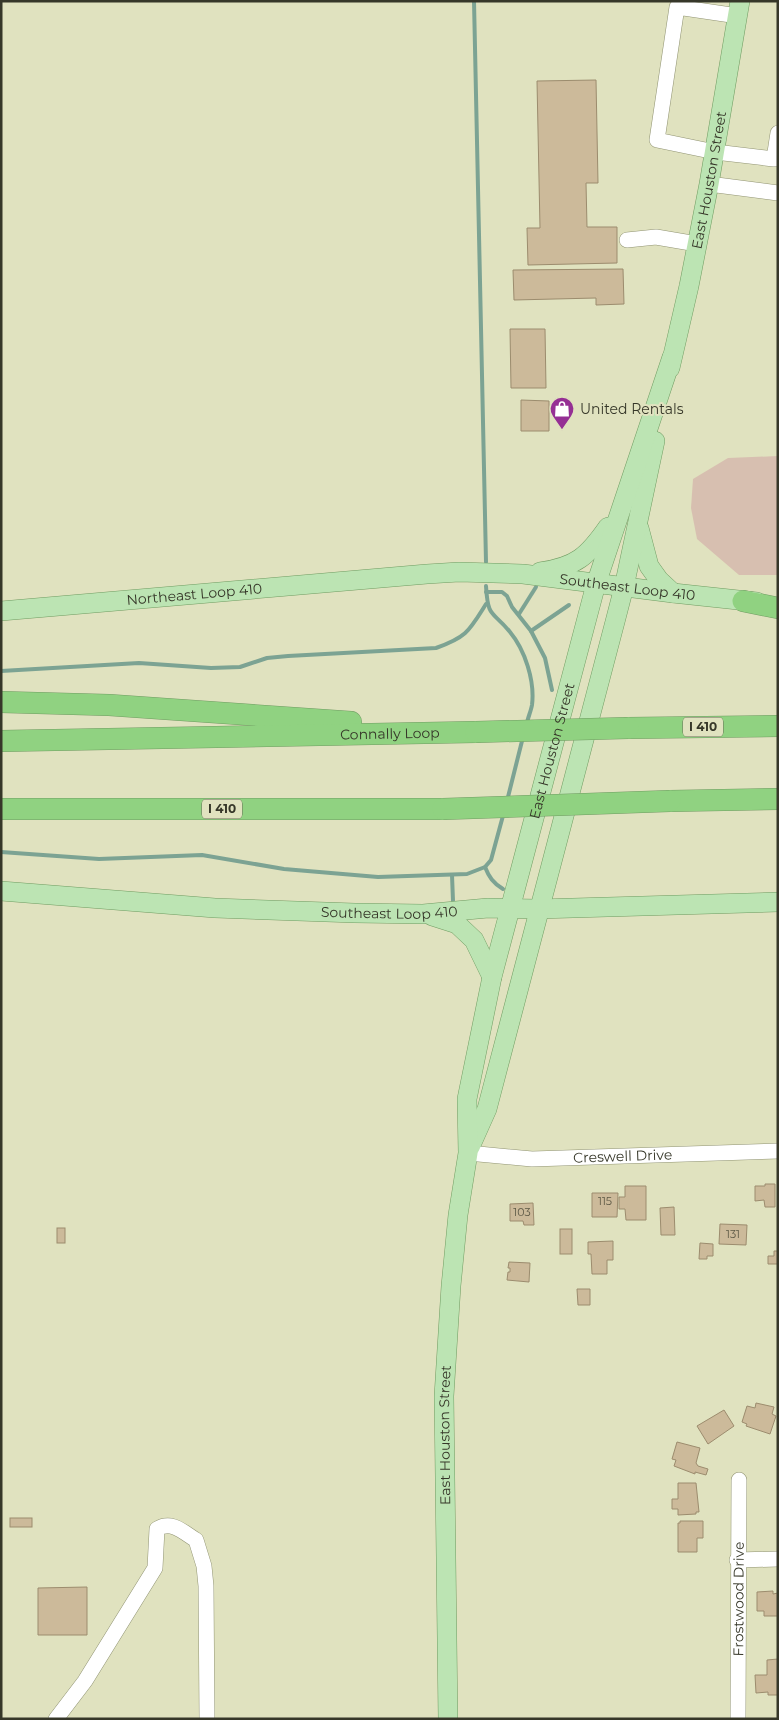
<svg xmlns="http://www.w3.org/2000/svg" width="779" height="1720" font-family="Montserrat,sans-serif">
  <rect width="100%" height="100%" fill="#e0e2bf"/>
  <!-- green -->
  <path fill="#d7bfb0" d="M778 456V575H739L697 539 691 508 693 479 728 458Z"/>
  <g fill="none" stroke-linecap="round" stroke-linejoin="round">
    <!-- stream -->
    <g stroke="#7ca393" stroke-width="4">
      <path d="M474 1 486 562"/>
      <path d="M486 586C488 619 492 610 510 632 525 650 535 681 532 705 531 711 528 717 527 723"/>
      <path d="M486 592H502L507 596 512 607 531 631 545 658 552 690"/>
      <path d="M519 614 536 587"/>
      <path d="M531 631 569 605"/>
      <path d="M1 671 139 663 211 668 240 667 267 658 288 656 436 648C467 637 469 631 486 604"/>
      <path d="M507 801 523 737"/>
      <path d="M1 852 99 859 202 855 284 869 378 877 467 874 485 867 491 860 504 812"/>
      <path d="M485 867C489 877 493 883 503 889"/>
      <path d="M452 875 453 901"/>
    </g>
  </g>
  <!-- building -->
  <g fill="#ccba9a" stroke="#9c8c6e">
    <path d="M596 80 598 183H586L587 227H617V263L528 265 527 228H540L537 81Z"/>
    <path d="M623 269 624 304 596 305V298L514 300 513 270Z"/>
    <path d="M510 329H545L546 388H511Z"/>
    <path d="M521 400 549 401V431H521Z"/>
    <path d="M765 1184H775V1207H765L764 1200 755 1201V1186H765Z"/>
    <path d="M625 1186H646V1220H626L625 1209H619V1197H625Z"/>
    <path d="M592 1193H618L617 1217H592Z"/>
    <path d="M533 1203 534 1225H524L523 1221H510V1204Z"/>
    <path d="M674 1207 675 1235H661L660 1208Z"/>
    <path d="M720 1224 747 1225 746 1245 719 1244Z"/>
    <rect x="57" y="1228" width="8" height="15"/>
    <rect x="560" y="1229" width="12" height="25"/>
    <path d="M613 1241V1260H607V1274H592L591 1254H588V1242Z"/>
    <path d="M700 1243 713 1244V1256H707V1259H699Z"/>
    <path d="M774 1251H778V1264H768V1256H774Z"/>
    <path d="M509 1262 530 1263 529 1282 507 1280 508 1272H510V1268H508Z"/>
    <path d="M577 1289H590V1305H578Z"/>
    <path d="M756 1403 774 1407 772 1414 776 1416 770 1434 746 1426 747 1424 742 1422 747 1406 755 1408Z"/>
    <path d="M724 1410 734 1426 708 1444 697 1426Z"/>
    <path d="M677 1442 700 1448 696 1463 698 1466 708 1469 706 1475 695 1472V1474L674 1466 676 1460 672 1459Z"/>
    <path d="M678 1483H696L699 1512H696V1514L678 1515V1509H672V1499H678Z"/>
    <rect x="10" y="1518" width="22" height="9"/>
    <path d="M680 1521H703V1538H697V1552H678V1523H680Z"/>
    <path d="M87 1587V1635H38V1588Z"/>
    <path d="M773 1591V1594L778 1593V1616H764V1611H757V1592Z"/>
    <path d="M778 1659V1695H768V1692L756 1693 755 1675H767V1660Z"/>
  </g>
  <g fill="none" stroke-linecap="round" stroke-linejoin="round">
    <defs>
      <g id="minor">
        <path d="M738 16 677 7 657 140 715 152 774 159 778 133"/>
        <path d="M709 184 778 193"/>
        <path d="M627 240 656 237 697 244"/>
        <path id="s1" d="M468 1153 532 1159 778 1151"/>
        <path d="M737 1560 778 1559"/>
        <path d="M56 1719 85 1681 155 1568 157 1529C172 1520 183 1532 196 1540L204 1566 206 1586 207 1719"/>
        <path id="s2" d="M738 1719 739 1480"/>
      </g>
      <g id="major">
        <path id="s3" d="M670 368 689 286 709 184 740 1"/>
        <path d="M639 528 649 566 659 580 673 593"/>
        <path d="M540 572C576 567 588 556 608 527"/>
        <path id="s4" d="M1 611 427 574 459 572 523 574 673 593 757 602"/>
        <path id="s5" d="M1 891 215 908 355 913 423 914 488 908 538 909 778 902"/>
        <path d="M432 916 457 924 474 940 492 977"/>
        <path d="M470 1147 487 1109 616 618 624 587 655 441"/>
        <path id="s6" d="M448 1719 444 1396 451 1286 458 1215 468 1153 467 1099 492 977 596 584 672 357"/>
      </g>
      <g id="highway">
        <path d="M743 601 778 608"/>
        <path d="M1 702 109 705 351 722"/>
        <path d="M628 728 778 726"/>
        <path id="s7" d="M1 741 476 732"/>
        <path d="M670 801 778 799"/>
        <path d="M1 809H443"/>
      </g>
    </defs>
    <!-- minor casing -->
    <use href="#minor" stroke="#919473" stroke-width="16"/>
    <!-- major casing -->
    <use href="#major" stroke="#709c62" stroke-width="20"/>
    <!-- highway casing -->
    <use href="#highway" stroke="#709c62" stroke-width="22"/>
    <!-- minor -->
    <use href="#minor" stroke="#fff" stroke-width="15"/>
    <!-- major -->
    <use href="#major" stroke="#bce4b3" stroke-width="19"/>
    <!-- highway -->
    <use href="#highway" stroke="#90d281" stroke-width="21"/>
    <defs>
      <g id="highway-bridge">
        <path d="M476 732 628 728"/>
        <path d="M443 809 670 801"/>
      </g>
    </defs>
    <!-- highway-bridge casing -->
    <use href="#highway-bridge" stroke="#709c62" stroke-width="22" stroke-linecap="butt"/>
    <!-- highway-bridge -->
    <use href="#highway-bridge" stroke="#90d281" stroke-width="21"/>
  </g>
  <!-- icons -->
  <defs>
    <symbol id="shop-pin" viewBox="-11 -11 22 30"><path d="M0 17L-7.5 6A9.5 9.5 0 1 1 7.5 6Z" fill="#952f94" stroke="#e0e2bf"/><path d="M-5-2.5h2.3a2.7 3.5 0 0 1 5.4 0H5L5.5 6h-11ZM-1.5-2.5h3a1.5 2.3 0 0 0-3 0Z" fill="#fff"/></symbol>
  </defs>
  <g fill-rule="evenodd">
    <use href="#shop-pin" x="548" y="395" width="28" height="38"/>
  </g>
  <g text-anchor="middle" stroke-width="4" stroke-linejoin="round" paint-order="stroke">
    <!-- number labels -->
    <g font-size="11" fill="#5c5845">
      <text x="605" y="1205">115</text>
      <text x="522" y="1216">103</text>
      <text x="733" y="1238">131</text>
    </g>
    <!-- shield labels -->
    <g fill="#e0e2bf" stroke="#696a56" stroke-width="1">
      <rect x="683" y="717.5" width="40" height="19" rx="4"/>
      <rect x="202" y="799.5" width="40" height="19" rx="4"/>
    </g>
    <g font-size="12" font-weight="bold" fill="#363729">
      <text x="703" y="731">I 410</text>
      <text x="222" y="813">I 410</text>
    </g>
    <!-- street labels -->
    <g font-size="14" fill="#363729" stroke="#e0e2bf">
      <text dy="5" stroke="none"><textPath href="#s3" startOffset="192">East Houston Street</textPath></text>
      <text dy="5" stroke="none"><textPath href="#s4" startOffset="629">Southeast Loop 410</textPath></text>
      <text dy="5" stroke="none"><textPath href="#s4" startOffset="194">Northeast Loop 410</textPath></text>
      <text dy="5" stroke="none"><textPath href="#s7" startOffset="389">Connally Loop</textPath></text>
      <text dy="5" stroke="none"><textPath href="#s6" startOffset="980">East Houston Street</textPath></text>
      <text dy="5" stroke="none"><textPath href="#s5" startOffset="389">Southeast Loop 410</textPath></text>
      <text dy="5" stroke="none"><textPath href="#s1" startOffset="155">Creswell Drive</textPath></text>
      <text dy="5" stroke="none"><textPath href="#s6" startOffset="284">East Houston Street</textPath></text>
      <text dy="5" stroke="none"><textPath href="#s2" startOffset="120">Frostwood Drive</textPath></text>
    </g>
    <!-- poi labels -->
    <g font-size="14" fill="#363729" stroke="#e0e2bf" text-anchor="start">
      <text x="580" y="414">United Rentals</text>
    </g>
  </g>
  <!-- border -->
  <rect width="779" height="1720" fill="none" stroke="#363729" stroke-width="5"/>
</svg>
